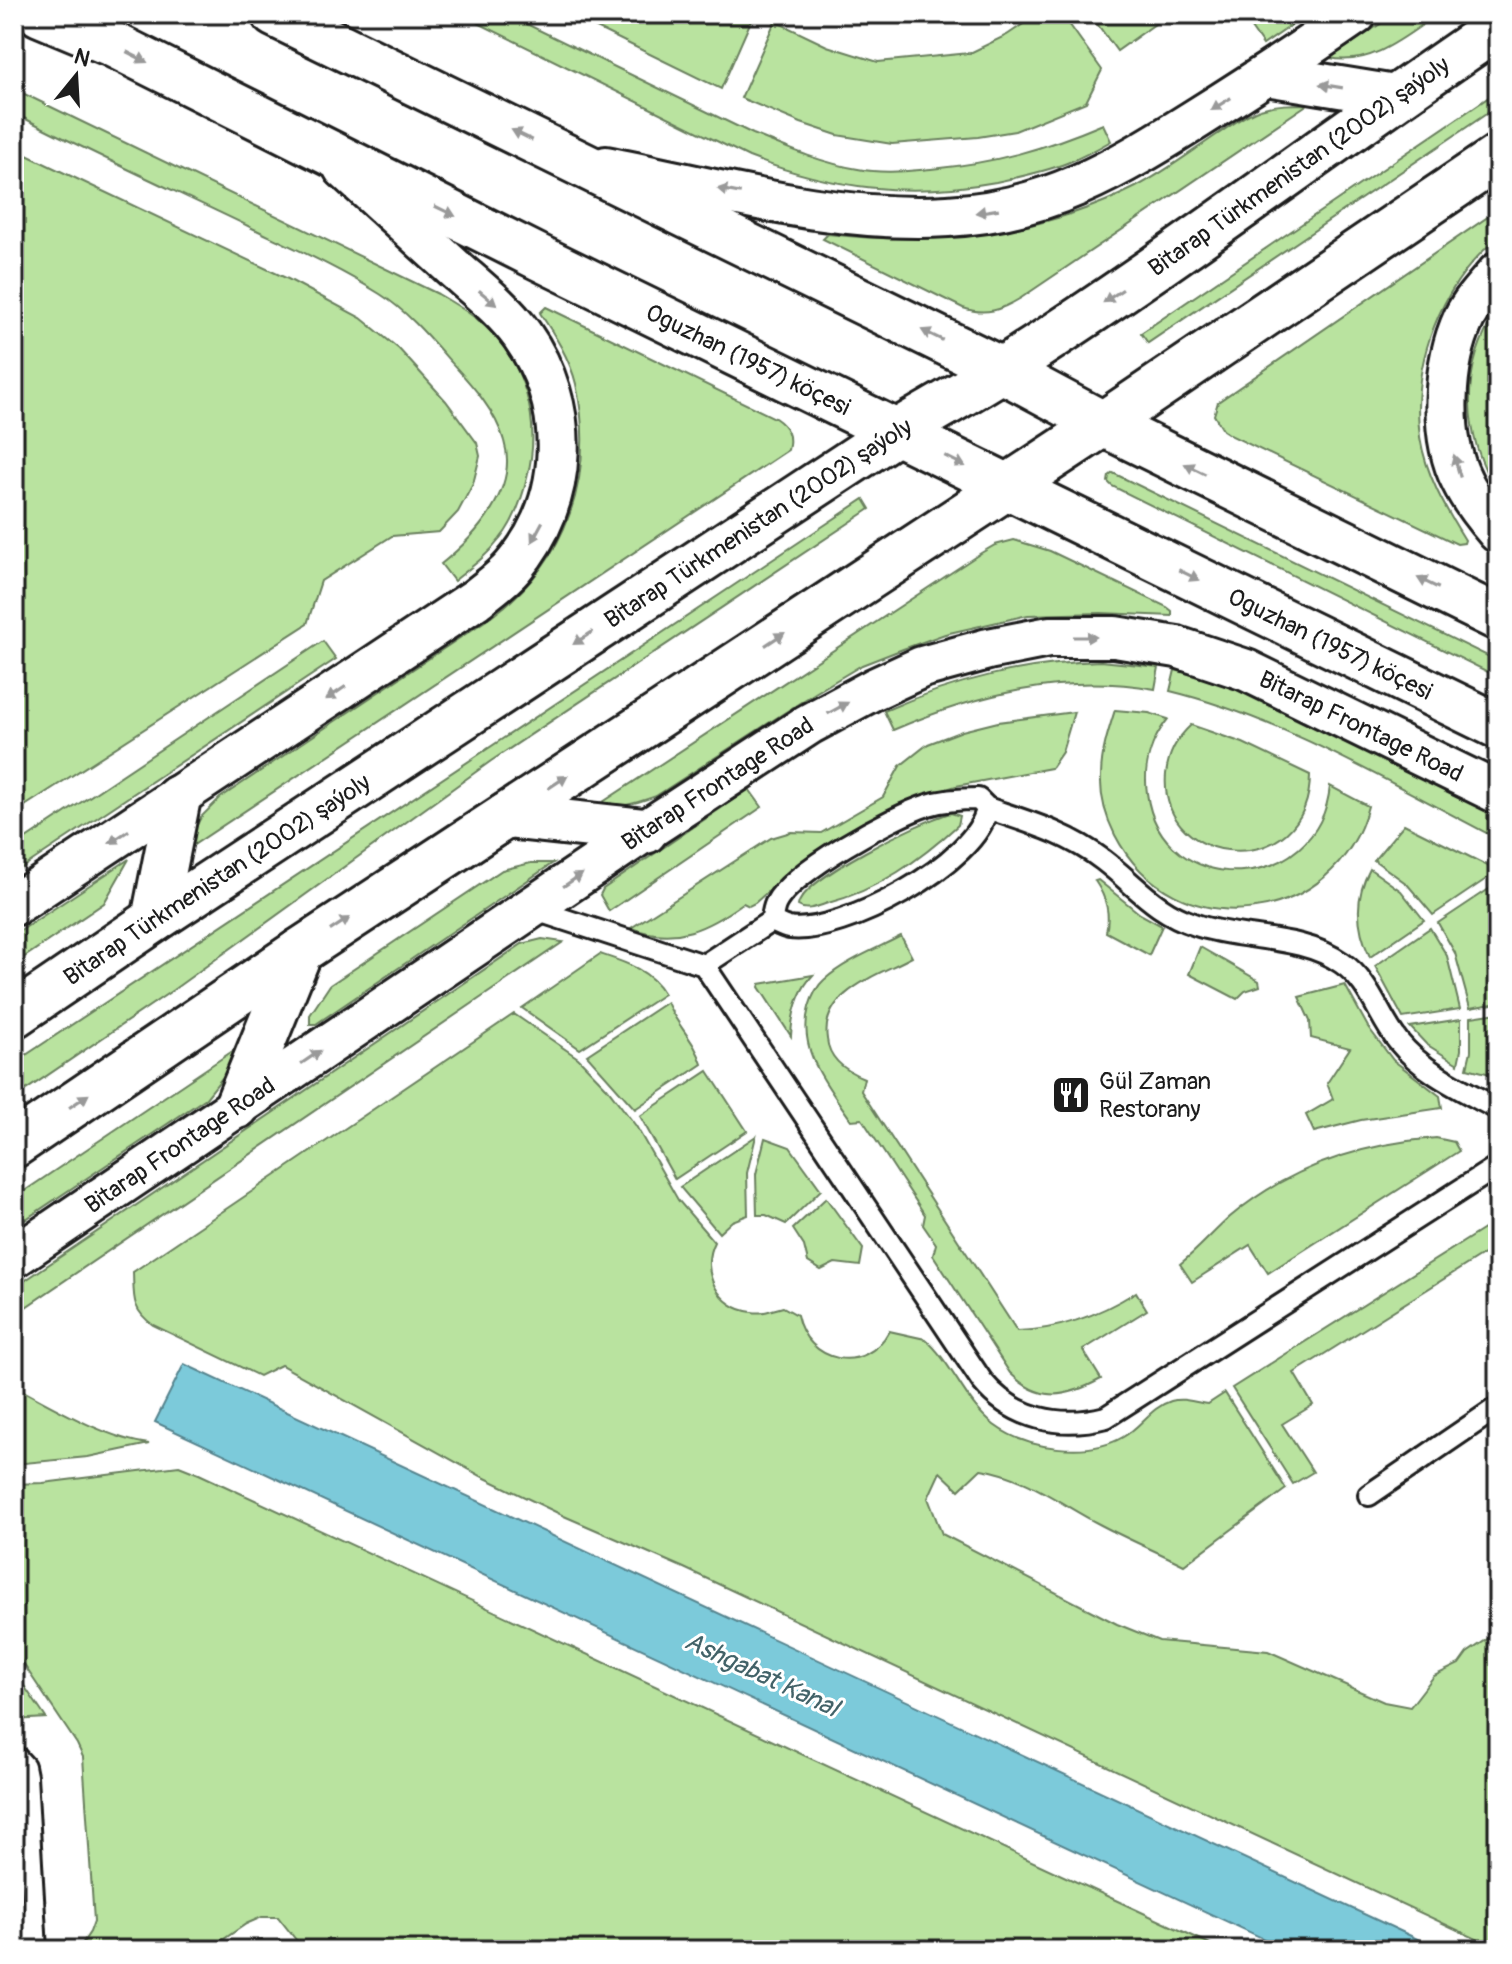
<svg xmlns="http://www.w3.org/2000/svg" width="1512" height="1964" font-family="Pangolin,sans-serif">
  <rect width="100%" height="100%" fill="#fff"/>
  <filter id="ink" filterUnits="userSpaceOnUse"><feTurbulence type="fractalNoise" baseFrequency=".0125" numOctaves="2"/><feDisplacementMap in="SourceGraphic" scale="16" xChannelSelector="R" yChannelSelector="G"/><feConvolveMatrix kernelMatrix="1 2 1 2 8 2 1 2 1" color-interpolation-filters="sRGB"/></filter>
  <g filter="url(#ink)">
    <!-- green -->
    <g fill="#b9e39f" stroke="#6a805e" stroke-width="2">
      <path d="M460 14H506L753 134C787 148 822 163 858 169 883 174 907 171 931 169 995 163 1044 149 1103 124L1111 141C1097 149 1082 157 1067 163 1044 172 1020 177 996 182 908 198 832 189 749 157Z"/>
      <path d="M568 14H754L721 89Z"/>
      <path d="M1038 14H1062L1102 70 1086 102 1015 131 978 137 892 144 837 135 801 123 741 98 775 21 827 46 878 62 970 53 1007 35Z"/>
      <path d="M1090 14H1169L1117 51Z"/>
      <path d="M1271 14H1308L1263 45 1251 28Z"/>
      <path d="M1395 14H1438C1407 35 1371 67 1330 58Z"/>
      <path d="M14 89 438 294C452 302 466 310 479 321 525 359 542 421 527 478 522 499 514 522 500 539 487 556 470 568 454 581L441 564C475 537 519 489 504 441 496 411 471 384 450 361 429 337 407 311 380 294 339 268 294 248 250 227 171 189 91 153 14 113Z"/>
      <path d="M1498 91V106L1148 343 1141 333Z"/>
      <path d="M1308 104 1021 298C1001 310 986 316 963 308L823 239 828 234C935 246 1039 236 1136 187 1165 172 1191 152 1218 134 1232 125 1245 114 1260 109 1276 104 1292 104 1308 104Z"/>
      <path d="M14 149 288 279 361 318 399 349 446 401 477 443 480 456 473 484 458 512 439 532 392 536 321 581 307 624 14 813Z"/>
      <path d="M1498 210V238C1441 283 1410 364 1420 437 1426 475 1445 508 1465 540L1464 543 1457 544 1232 436 1223 430 1214 415 1218 402Z"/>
      <path d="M546 307 775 418C787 426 792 435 788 450L183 852 201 817 220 798 491 617C567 562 596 476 576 384 570 359 554 334 540 313Z"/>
      <path d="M1498 310V352L1488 395 1492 425 1498 444V494C1462 434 1459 368 1498 310Z"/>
      <path d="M1113 473 1498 661V677L1112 486 1108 482 1109 476Z"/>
      <path d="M864 499 870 509 491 761 173 990 14 1098V1063Z"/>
      <path d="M1014 540 1050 551 1167 607 1172 611V616L1101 613 1028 615 945 634 903 649 862 665 815 693 656 796C639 802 617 810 600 804L981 553 995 545Z"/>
      <path d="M323 641 336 659 14 873V847Z"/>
      <path d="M1101 661 1159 667 1155 689C1064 673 977 694 893 730L884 711C955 680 1024 663 1101 661Z"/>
      <path d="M1175 670 1247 690 1285 706 1498 814V839C1393 785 1285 719 1170 691Z"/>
      <path d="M1115 710 1149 713 1168 719C1151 740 1143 766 1147 793 1161 901 1319 896 1330 786L1368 806C1337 928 1173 948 1115 835 1106 817 1100 796 1101 776 1101 753 1108 732 1115 710Z"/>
      <path d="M1074 712 1062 752 1051 768 956 786 912 800 869 820 803 860 755 903 749 906 743 903C708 928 676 945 631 928L771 838 791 832 821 833 883 797 900 766 928 744 962 731 998 722Z"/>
      <path d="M1191 725 1243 743 1310 775C1310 881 1158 871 1166 774 1168 754 1177 738 1191 725Z"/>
      <path d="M749 789 762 807 609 911 600 895 603 889Z"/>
      <path d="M951 813 960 816 958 825C920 860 878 890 828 903 818 906 807 912 798 906 801 879 923 820 951 813Z"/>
      <path d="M1404 824 1498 871 1433 915 1407 884 1374 860Z"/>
      <path d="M129 859 104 903 14 964V935Z"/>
      <path d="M531 863H553L316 1024H310V1015L330 985 502 870Z"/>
      <path d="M1370 869 1401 891 1424 920 1370 957C1356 927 1354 898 1370 869Z"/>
      <path d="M1098 880 1140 914 1162 926 1149 955 1106 932C1111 913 1106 897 1095 881Z"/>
      <path d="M1498 883V1003L1470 1008 1455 953 1438 923Z"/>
      <path d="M1430 928 1447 956 1460 1009 1403 1018 1375 966Z"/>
      <path d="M901 936 912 957C879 975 820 992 827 1039 829 1060 846 1071 864 1078L861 1091 1017 1331C1061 1330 1099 1315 1136 1292L1147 1310 1083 1350 1101 1379C1066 1398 1040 1403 1010 1373L933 1255 936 1244 923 1225 925 1215 862 1119 851 1120C827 1085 797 1051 809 1007 812 997 817 986 824 980 845 961 876 949 901 936Z"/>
      <path d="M542 939 563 942 14 1315V1288L522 944Z"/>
      <path d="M1200 947 1259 981 1260 986 1245 991 1237 999 1189 974Z"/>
      <path d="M600 954C624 962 651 970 664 994L580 1049 522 1008Z"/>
      <path d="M813 975C798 991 792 1014 791 1036L759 987 760 984Z"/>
      <path d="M1345 985 1368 1027 1393 1060 1440 1096 1442 1108 1361 1120 1314 1132 1306 1115 1333 1099 1327 1083 1350 1048 1311 1038 1310 1021 1299 997Z"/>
      <path d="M667 1002C676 1025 695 1040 702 1064L635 1109 587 1055Z"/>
      <path d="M1498 1013V1076L1467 1068 1471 1051V1017Z"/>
      <path d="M514 1014 578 1058 607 1088 636 1126 678 1200 714 1242C699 1271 719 1309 752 1312 763 1314 772 1310 783 1307L797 1315C807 1363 865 1376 889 1331L925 1339C953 1363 964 1402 994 1425 1026 1449 1087 1458 1123 1437 1141 1427 1151 1407 1171 1401 1184 1397 1195 1403 1208 1404L1225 1393 1286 1489 1184 1565C1156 1551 1127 1539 1099 1524 1062 1505 1024 1475 981 1469L959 1490 940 1472 928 1498 942 1534 1117 1624 1159 1641 1268 1651 1384 1702 1410 1707 1434 1676 1459 1664 1467 1653 1498 1632V1949L684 1568 564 1516 481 1476 281 1365 259 1376 153 1325C131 1309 134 1297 133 1272Z"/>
      <path d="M1461 1019V1050L1458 1064 1426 1044 1410 1027Z"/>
      <path d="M246 1042 227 1072 206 1098 14 1227V1198Z"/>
      <path d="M708 1071 747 1131 675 1179 640 1116Z"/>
      <path d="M756 1136 747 1173 748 1215 732 1221 719 1233 680 1187Z"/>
      <path d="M765 1138 790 1147 821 1190 786 1224 766 1215H757L756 1174Z"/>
      <path d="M1436 1138 1454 1142 1459 1151 1268 1273 1250 1245 1192 1282 1180 1264C1198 1250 1213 1232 1230 1217 1288 1168 1361 1144 1436 1138Z"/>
      <path d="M826 1198 863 1249 860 1266 835 1263 821 1270 808 1262 804 1246 793 1229Z"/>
      <path d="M1498 1220V1245L1294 1373 1313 1405 1282 1424 1313 1472 1293 1484 1232 1388Z"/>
      <path d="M14 1386C51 1406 107 1439 149 1444L88 1457 14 1464Z"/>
      <path d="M179 1466 199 1474 1223 1950H304L278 1917H262L246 1924 208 1950H78L90 1932 94 1921 83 1757 77 1744 14 1650V1484L43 1483Z"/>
      <path d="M14 1671 46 1718 14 1720Z"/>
    </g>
    <!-- water -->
    <path fill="#7ccada" stroke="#56848e" stroke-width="2" d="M184 1364 1441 1950H1288L155 1422Z"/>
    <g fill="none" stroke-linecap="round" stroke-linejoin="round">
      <defs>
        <g id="service">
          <path d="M532 909 704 965 982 1381C1013 1419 1060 1429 1106 1417L1498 1166"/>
          <path d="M771 921C777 923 783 927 789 928 841 936 979 862 987 808"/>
          <path d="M704 965 771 921C773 916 773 908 776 903 792 871 893 816 928 805 944 800 961 799 978 799L987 808C1028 822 1068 833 1103 860 1136 885 1154 911 1196 925 1243 941 1301 934 1342 963 1370 982 1378 1016 1398 1041 1424 1073 1463 1090 1498 1109"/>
          <path d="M1369 1495 1498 1407"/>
          <path d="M14 1755 24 1766 26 1776 36 1950"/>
        </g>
        <g id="minor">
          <path d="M1266 75 1395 96"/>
          <path d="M606 167C717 189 833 223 948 216 1047 211 1117 169 1198 118 1252 84 1304 50 1356 14"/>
          <path d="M1498 273C1486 287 1472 301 1464 318 1443 363 1439 436 1462 481 1471 500 1484 516 1498 532"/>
          <path d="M14 905 476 599C488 589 503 579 513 567 570 500 572 406 522 335 504 310 480 291 457 271 419 236 381 202 344 168"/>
          <path id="s1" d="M14 1257 645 831 809 724 874 689 922 667 988 649 1049 637H1115L1177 647 1246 670 1498 793"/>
        </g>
        <g id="secondary">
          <path id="s2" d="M40 14 112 44 540 258 1498 726"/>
          <path d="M274 14 1002 370 1103 424 1498 618"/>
        </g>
        <g id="primary">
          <path d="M506 816 645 831"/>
          <path d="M154 920 178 798"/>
          <path id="s3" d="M14 1015 154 920 898 431C933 411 968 391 1003 369 1172 262 1332 139 1498 27"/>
          <path d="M237 1106 300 951"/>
          <path d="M14 1145 300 951 1103 424 1498 157"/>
        </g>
      </defs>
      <!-- service casing -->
      <use href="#service" stroke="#1c1c1c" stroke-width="26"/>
      <!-- minor casing -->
      <use href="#minor" stroke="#1c1c1c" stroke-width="46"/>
      <!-- secondary casing -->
      <use href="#secondary" stroke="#1c1c1c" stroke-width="50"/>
      <!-- primary casing -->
      <use href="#primary" stroke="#1c1c1c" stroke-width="50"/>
      <!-- service -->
      <use href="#service" stroke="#fff" stroke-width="20"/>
      <!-- minor -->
      <use href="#minor" stroke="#fff" stroke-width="40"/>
      <!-- secondary -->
      <use href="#secondary" stroke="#fff" stroke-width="44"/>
      <!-- primary -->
      <use href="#primary" stroke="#fff" stroke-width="44"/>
    </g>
    <!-- one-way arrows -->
    <defs><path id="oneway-solid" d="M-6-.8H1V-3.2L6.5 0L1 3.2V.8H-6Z" transform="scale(2)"/></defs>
    <g fill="#999">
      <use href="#oneway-solid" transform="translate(137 57) rotate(27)"/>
      <use href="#oneway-solid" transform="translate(1331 86) rotate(-171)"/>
      <use href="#oneway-solid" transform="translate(1221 104) rotate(148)"/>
      <use href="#oneway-solid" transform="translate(522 135) rotate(-154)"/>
      <use href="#oneway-solid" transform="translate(729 191) rotate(-169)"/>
      <use href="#oneway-solid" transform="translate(445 211) rotate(26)"/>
      <use href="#oneway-solid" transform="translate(987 211) rotate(171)"/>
      <use href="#oneway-solid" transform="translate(1113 296) rotate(146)"/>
      <use href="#oneway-solid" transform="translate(488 298) rotate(40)"/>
      <use href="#oneway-solid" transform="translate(932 335) rotate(-154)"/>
      <use href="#oneway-solid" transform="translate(955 461) rotate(27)"/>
      <use href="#oneway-solid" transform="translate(1457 466) rotate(-106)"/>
      <use href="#oneway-solid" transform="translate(1195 469) rotate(-154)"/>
      <use href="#oneway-solid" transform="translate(537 532) rotate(118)"/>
      <use href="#oneway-solid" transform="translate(1189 575) rotate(26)"/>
      <use href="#oneway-solid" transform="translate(1428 583) rotate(-154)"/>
      <use href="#oneway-solid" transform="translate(1085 637)"/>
      <use href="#oneway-solid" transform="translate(583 638) rotate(147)"/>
      <use href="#oneway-solid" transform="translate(775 639) rotate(-33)"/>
      <use href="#oneway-solid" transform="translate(336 693) rotate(146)"/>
      <use href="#oneway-solid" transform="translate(838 708) rotate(-29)"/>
      <use href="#oneway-solid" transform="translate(558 782) rotate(-33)"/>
      <use href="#oneway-solid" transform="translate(119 837) rotate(147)"/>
      <use href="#oneway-solid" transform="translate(573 880) rotate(-34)"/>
      <use href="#oneway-solid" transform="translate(340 924) rotate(-33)"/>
      <use href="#oneway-solid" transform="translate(311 1057) rotate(-34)"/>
      <use href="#oneway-solid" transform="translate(79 1101) rotate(-34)"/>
    </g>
  </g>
  <!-- icons -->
  <defs>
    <symbol id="restaurant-square" viewBox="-11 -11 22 22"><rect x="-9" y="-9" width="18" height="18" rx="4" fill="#1c1c1c" stroke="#fff"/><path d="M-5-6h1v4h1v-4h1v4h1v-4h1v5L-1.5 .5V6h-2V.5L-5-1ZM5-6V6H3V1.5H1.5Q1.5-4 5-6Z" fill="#fff"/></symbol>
  </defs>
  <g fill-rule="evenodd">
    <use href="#restaurant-square" x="1049" y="1073" width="44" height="44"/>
  </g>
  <g text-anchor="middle" stroke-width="6" stroke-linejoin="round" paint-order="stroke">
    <!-- street labels -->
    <g font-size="24" fill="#1c1c1c" stroke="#fff">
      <text dy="8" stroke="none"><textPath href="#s3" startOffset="1540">Bitarap Türkmenistan (2002) şaýoly</textPath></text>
      <text dy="8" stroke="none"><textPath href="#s2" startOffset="788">Oguzhan (1957) köçesi</textPath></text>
      <text dy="8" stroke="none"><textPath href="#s3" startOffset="892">Bitarap Türkmenistan (2002) şaýoly</textPath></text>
      <text dy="8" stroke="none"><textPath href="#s2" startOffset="1436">Oguzhan (1957) köçesi</textPath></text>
      <text dy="8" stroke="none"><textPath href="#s1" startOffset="1544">Bitarap Frontage Road</textPath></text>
      <text dy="8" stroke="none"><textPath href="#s1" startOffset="848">Bitarap Frontage Road</textPath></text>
      <text dy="8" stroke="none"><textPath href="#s3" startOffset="244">Bitarap Türkmenistan (2002) şaýoly</textPath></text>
      <text dy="8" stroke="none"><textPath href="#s1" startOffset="200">Bitarap Frontage Road</textPath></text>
    </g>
    <!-- poi labels -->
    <g font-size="24" fill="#1c1c1c" stroke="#fff" text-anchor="start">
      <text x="1099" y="1089">Gül Zaman<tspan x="1099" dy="28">Restorany</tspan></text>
    </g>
    <!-- water labels -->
    <g font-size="26" font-style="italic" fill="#426268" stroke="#fff">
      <text transform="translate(762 1674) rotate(25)" y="9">Ashgabat Kanal</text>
    </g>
  </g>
  <!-- margin -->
  <rect width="1512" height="1964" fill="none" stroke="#fff" stroke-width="48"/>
  <rect x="24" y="24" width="1464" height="1916" fill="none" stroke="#1c1c1c" stroke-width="3" filter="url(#ink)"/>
  <!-- north arrow -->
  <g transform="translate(76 76) rotate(18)" stroke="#ffffff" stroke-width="6" paint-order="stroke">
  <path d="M0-6L14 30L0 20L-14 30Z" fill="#1c1c1c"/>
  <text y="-12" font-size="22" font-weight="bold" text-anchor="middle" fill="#1c1c1c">N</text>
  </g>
</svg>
